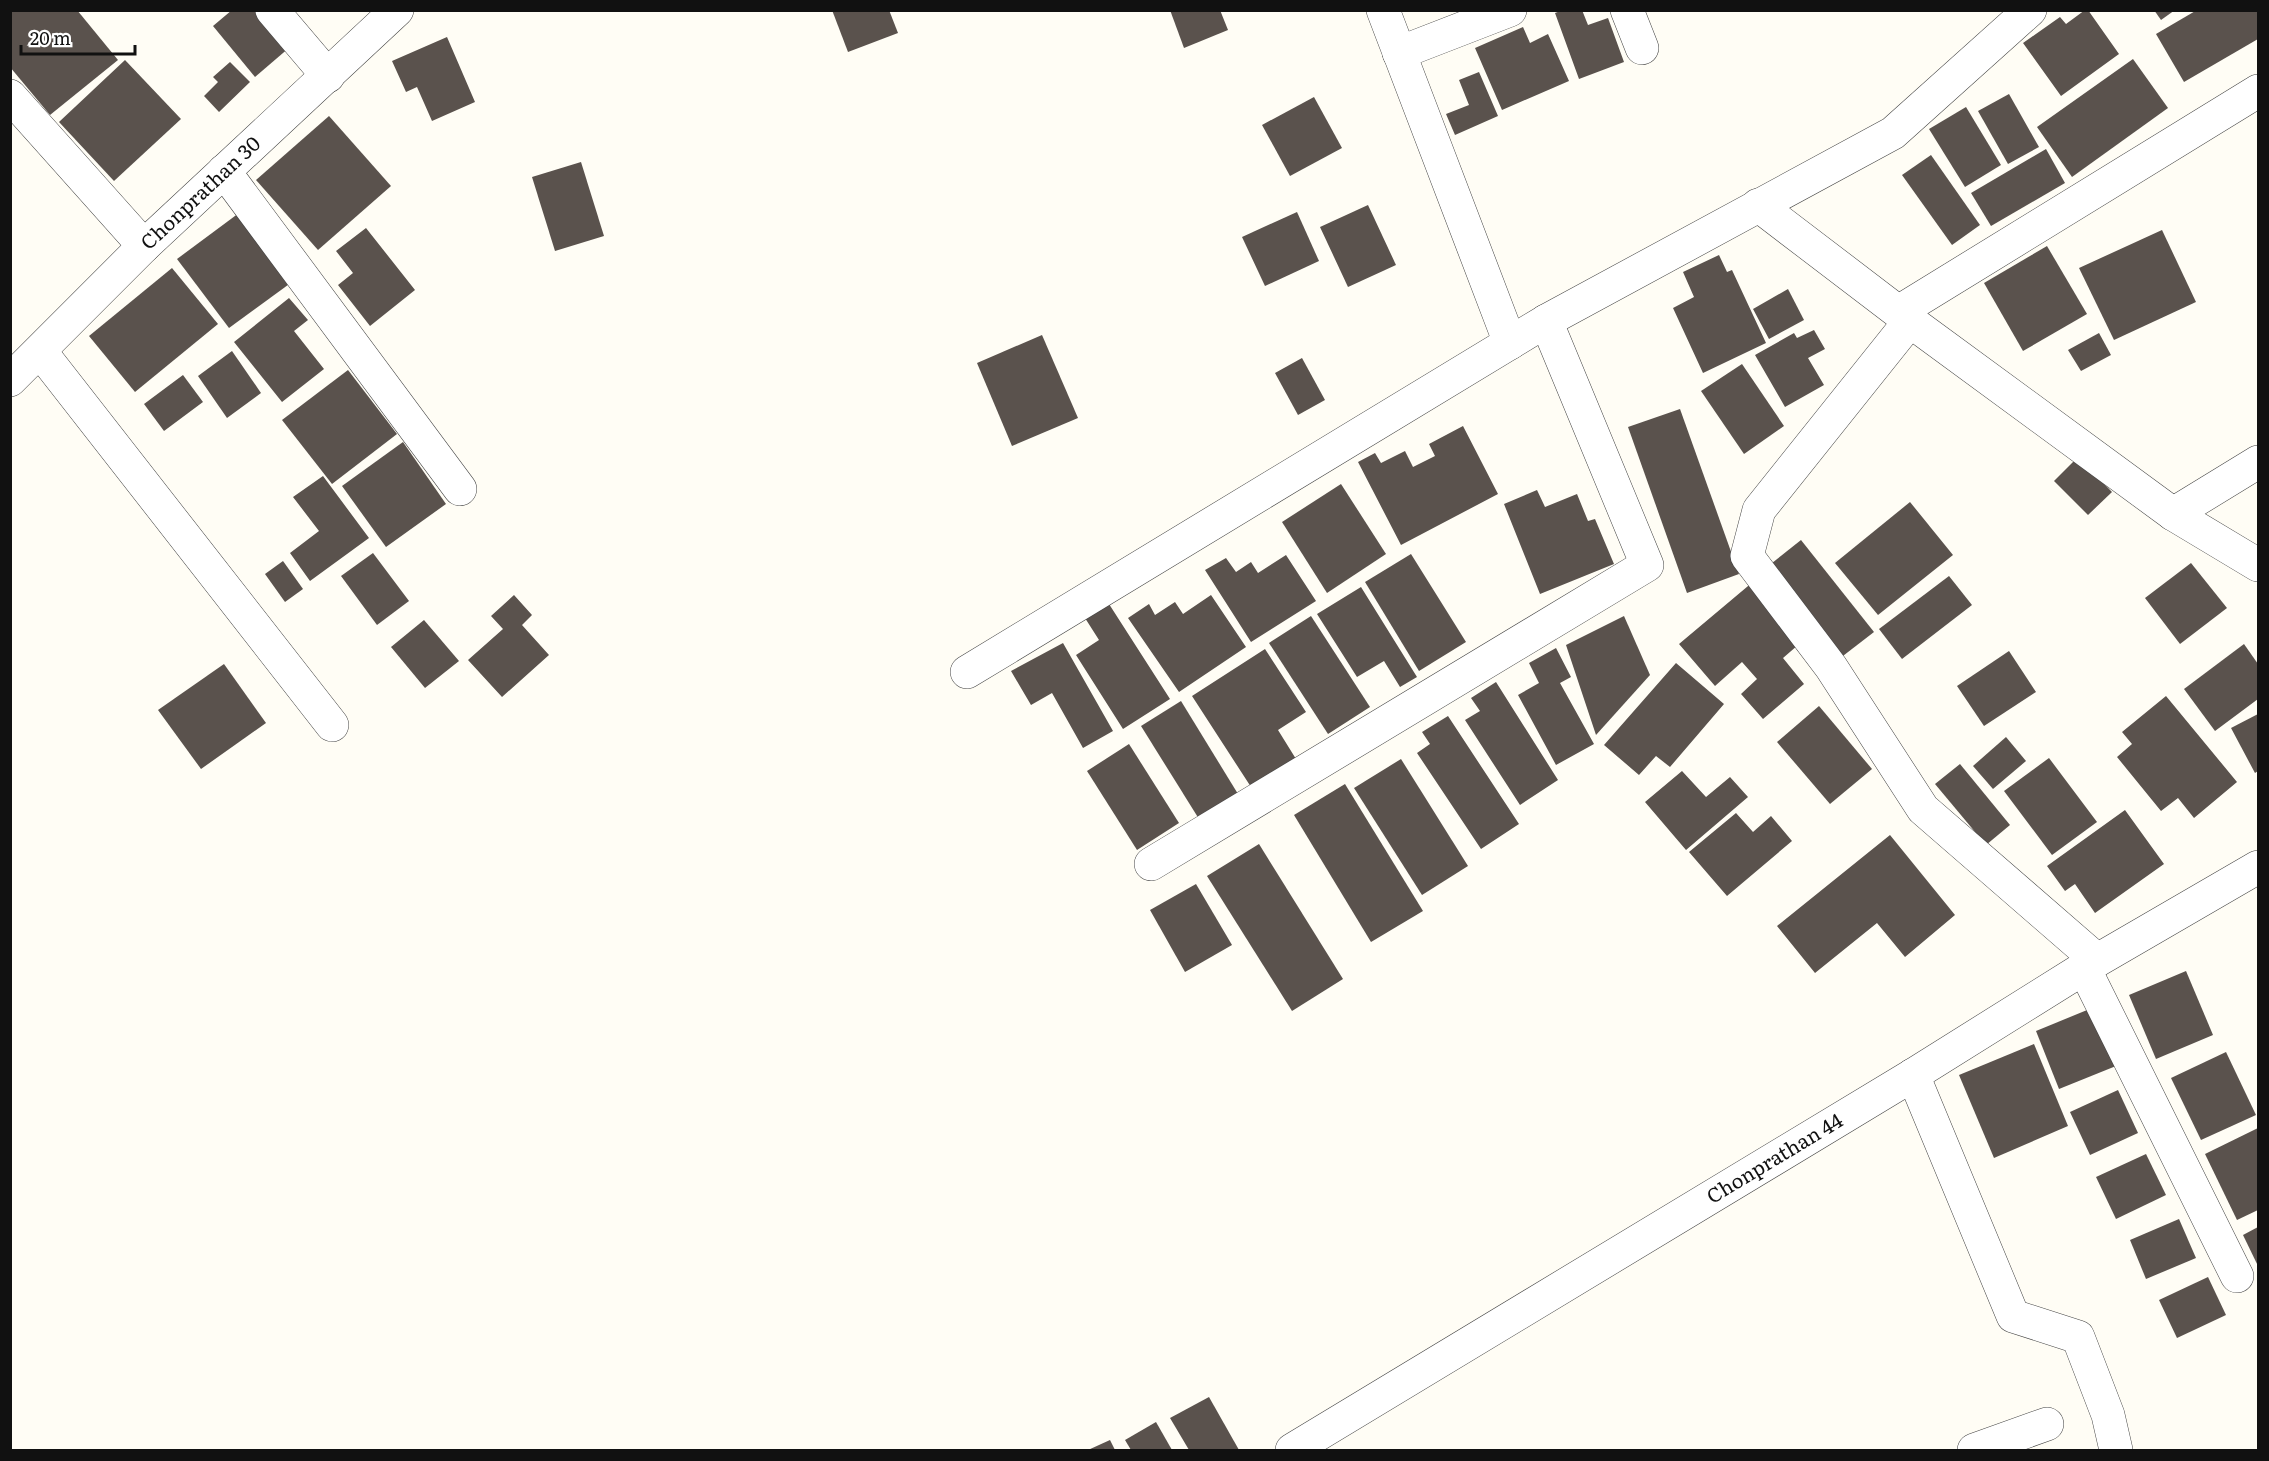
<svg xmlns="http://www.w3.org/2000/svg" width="2269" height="1461" font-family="Literata,serif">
  <rect width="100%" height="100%" fill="#fffdf5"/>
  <!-- building -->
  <g fill="#5a524d">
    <path d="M10 10H77L118 60 50 115 10 67Z"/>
    <path d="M232 10H260L290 47 255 77 213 26Z"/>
    <path d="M832 10H889L898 33 848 52Z"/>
    <path d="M1170 10H1220L1228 30 1184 48Z"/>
    <path d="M1563 10H1582L1588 25 1608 18 1624 62 1579 79 1555 13Z"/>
    <path d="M2085 10H2088L2119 54 2061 96 2023 43 2060 17 2066 24Z"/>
    <path d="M2154 10H2175L2161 20Z"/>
    <path d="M2197 10H2257L2258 14V39L2184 82 2156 34Z"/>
    <path d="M1523 27 1530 43 1548 34 1569 81 1502 110 1475 48Z"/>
    <path d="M447 37 475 102 432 121 417 87 406 92 392 61Z"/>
    <path d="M2133 59 2168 108 2072 177 2037 127Z"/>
    <path d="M125 60 181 119 114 181 59 122Z"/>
    <path d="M230 62 250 82 219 112 204 96 218 82 213 77Z"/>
    <path d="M1479 72 1498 116 1455 135 1446 114 1469 105 1459 80Z"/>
    <path d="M2009 94 2039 147 2008 164 1978 111Z"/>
    <path d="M1314 97 1342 148 1290 176 1262 125Z"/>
    <path d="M1966 107 2001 165 1965 187 1929 129Z"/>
    <path d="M329 116 391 186 318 250 256 180Z"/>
    <path d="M2046 149 2065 183 1991 226 1971 193Z"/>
    <path d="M1931 155 1980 225 1952 245 1902 175Z"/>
    <path d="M581 162 604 236 555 251 532 177Z"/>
    <path d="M1368 205 1396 265 1348 287 1320 227Z"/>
    <path d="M1297 212 1319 261 1265 286 1242 237Z"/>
    <path d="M239 213 292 282 229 328 177 259Z"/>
    <path d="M366 228 415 290 370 326 338 285 353 273 336 251Z"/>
    <path d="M2162 230 2196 302 2114 340 2079 268Z"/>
    <path d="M2047 246 2087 314 2023 351 1984 283Z"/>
    <path d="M1719 255 1727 272 1732 270 1766 343 1703 373 1673 308 1694 297 1683 272Z"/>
    <path d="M172 268 218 324 135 392 89 336Z"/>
    <path d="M1788 289 1804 320 1769 339 1753 309Z"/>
    <path d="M289 298 308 320 294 331 324 369 282 402 234 342Z"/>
    <path d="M1814 330 1825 349 1808 358 1824 385 1785 407 1755 355 1794 333 1797 338Z"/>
    <path d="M2099 333 2111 355 2081 371 2068 350Z"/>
    <path d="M1042 335 1078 418 1012 446 977 363Z"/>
    <path d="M232 351 261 393 227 418 198 376Z"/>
    <path d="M1302 358 1325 400 1298 415 1275 373Z"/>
    <path d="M1742 364 1784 426 1744 454 1701 391Z"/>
    <path d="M348 370 397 434 332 484 282 420Z"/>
    <path d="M183 375 203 402 164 431 144 404Z"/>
    <path d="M1680 409 1739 574 1687 593 1628 427Z"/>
    <path d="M1463 426 1498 494 1401 545 1358 462 1375 453 1381 463 1405 451 1413 467 1435 456 1429 444Z"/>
    <path d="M403 442 446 504 386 547 342 486Z"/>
    <path d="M2078 457 2112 492 2088 515 2054 481Z"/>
    <path d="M323 476 369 538 310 581 290 553 319 531 293 497Z"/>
    <path d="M1341 484 1386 554 1327 593 1282 522Z"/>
    <path d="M1537 490 1545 507 1577 494 1588 521 1595 519 1614 564 1540 594 1504 504Z"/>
    <path d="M1910 502 1953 555 1878 615 1835 563Z"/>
    <path d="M1801 540 1874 632 1839 659 1767 567Z"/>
    <path d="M373 553 409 601 377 625 341 576Z"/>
    <path d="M1411 554 1466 642 1419 671 1365 582Z"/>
    <path d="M1286 555 1316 601 1251 642 1205 570 1226 558 1236 572 1251 562 1258 573Z"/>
    <path d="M283 561 303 589 285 602 265 574Z"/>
    <path d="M2191 563 2227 608 2180 644 2145 598Z"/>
    <path d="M1949 576 1972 605 1902 659 1879 629Z"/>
    <path d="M1754 581 1805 639 1783 658 1804 684 1763 719 1741 694 1757 679 1742 662 1715 686 1679 644Z"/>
    <path d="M1361 587 1417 677 1400 687 1384 661 1357 677 1317 614Z"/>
    <path d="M514 595 532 615 522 625 549 655 502 697 468 660 503 629 491 616Z"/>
    <path d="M1211 595 1246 647 1179 692 1128 618 1149 604 1155 615 1175 602 1183 614Z"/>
    <path d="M1109 604 1170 699 1123 729 1076 655 1099 640 1085 618Z"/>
    <path d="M1311 616 1370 707 1328 734 1269 643Z"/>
    <path d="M1624 616 1650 675 1596 735 1566 645Z"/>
    <path d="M424 620 459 661 425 688 391 647Z"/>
    <path d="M1063 643 1113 731 1083 748 1052 693 1031 705 1011 671Z"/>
    <path d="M2244 644 2258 664V699L2215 731 2184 689Z"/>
    <path d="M1556 648 1571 677 1560 683 1594 744 1556 765 1518 695 1539 683 1529 663Z"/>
    <path d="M1265 649 1306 712 1278 730 1296 759 1251 787 1192 696Z"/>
    <path d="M2009 651 2036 692 1984 726 1957 686Z"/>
    <path d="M1676 663 1724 704 1670 767 1656 756 1639 775 1604 745Z"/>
    <path d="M224 664 266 723 201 769 158 710Z"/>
    <path d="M1496 682 1558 780 1520 805 1465 720 1480 711 1471 698Z"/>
    <path d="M2166 696 2237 782 2194 818 2178 798 2161 811 2117 757 2132 744 2122 732Z"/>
    <path d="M1181 701 1238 794 1199 819 1141 726Z"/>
    <path d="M1819 706 1872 769 1830 804 1777 742Z"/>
    <path d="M2258 714V771L2255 773 2231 728Z"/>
    <path d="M1448 716 1519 824 1481 849 1417 753 1430 744 1422 732Z"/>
    <path d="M2006 737 2026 761 1993 789 1973 766Z"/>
    <path d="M1129 744 1179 823 1137 850 1087 771Z"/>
    <path d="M2049 758 2097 822 2052 855 2004 791Z"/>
    <path d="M1401 759 1468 866 1422 895 1354 788Z"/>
    <path d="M1960 764 2010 825 1986 845 1935 784Z"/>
    <path d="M1682 771 1706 797 1730 777 1748 797 1686 850 1645 802Z"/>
    <path d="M1345 784 1423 911 1371 942 1294 815Z"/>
    <path d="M2125 810 2164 864 2095 913 2075 884 2065 891 2047 866Z"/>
    <path d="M1736 813 1753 832 1771 816 1792 841 1727 896 1689 852Z"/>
    <path d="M1890 835 1955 915 1905 957 1877 923 1815 973 1777 926Z"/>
    <path d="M1259 844 1343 979 1292 1011 1207 876Z"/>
    <path d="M1196 884 1232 945 1185 972 1150 910Z"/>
    <path d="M2186 971 2213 1035 2156 1059 2129 995Z"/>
    <path d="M2092 1008 2116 1066 2059 1089 2036 1031Z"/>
    <path d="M2034 1044 2068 1126 1994 1158 1959 1075Z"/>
    <path d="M2226 1052 2256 1115 2201 1140 2171 1078Z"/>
    <path d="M2118 1090 2138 1133 2090 1155 2070 1112Z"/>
    <path d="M2258 1128V1210L2237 1220 2205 1154Z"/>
    <path d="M2146 1154 2166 1195 2116 1219 2096 1177Z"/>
    <path d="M2179 1219 2196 1258 2146 1279 2130 1240Z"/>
    <path d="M2258 1227V1266L2243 1235Z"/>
    <path d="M2208 1277 2226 1315 2177 1338 2159 1300Z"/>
    <path d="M1209 1397 1239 1450H1189L1170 1418Z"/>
    <path d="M1156 1422 1172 1450H1131L1125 1440Z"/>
    <path d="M1110 1440 1115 1450H1088Z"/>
  </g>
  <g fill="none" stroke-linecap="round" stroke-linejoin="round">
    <defs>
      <g id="minor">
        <path d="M272 10 328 76"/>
        <path d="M1383 10 1510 343"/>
        <path d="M1627 10 1642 48"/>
        <path d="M1399 53 1510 10"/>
        <path d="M10 96 144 246"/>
        <path d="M224 171 460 489"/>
        <path d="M1758 205 1910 321 2173 514 2258 565"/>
        <path d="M1900 311 2258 91"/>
        <path d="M1910 321 1759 510 1747 556 1831 667 1923 809 2097 960"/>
        <path d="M40 351 332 725"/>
        <path id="s1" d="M10 380 144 246 397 10"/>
        <path d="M2173 514 2258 462"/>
        <path d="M967 672 1546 321 1893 133 2030 10"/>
        <path d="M1151 864 1647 565 1546 321"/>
        <path d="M2084 968 2237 1276"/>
        <path d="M1913 1075 2013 1316 2078 1337 2108 1415 2116 1450"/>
        <path id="s2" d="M1292 1450 1913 1075 2084 968 2258 867"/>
        <path d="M1974 1450 2047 1424"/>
      </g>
    </defs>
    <!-- minor casing -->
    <use href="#minor" stroke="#444" stroke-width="34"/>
    <!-- minor -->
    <use href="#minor" stroke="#fff" stroke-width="33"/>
  </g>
  <g text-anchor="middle" stroke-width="6" stroke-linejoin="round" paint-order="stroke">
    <!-- street labels -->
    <g font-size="20" fill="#111" stroke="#fff">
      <text dy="7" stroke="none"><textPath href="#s1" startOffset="267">Chonprathan 30</textPath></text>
      <text dy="7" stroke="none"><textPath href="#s2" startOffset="564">Chonprathan 44</textPath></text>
    </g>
  </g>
  <!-- border -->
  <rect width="2269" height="1461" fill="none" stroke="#111111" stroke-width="24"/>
  <!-- scale -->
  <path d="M21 45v9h114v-9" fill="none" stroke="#111111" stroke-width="3"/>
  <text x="30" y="45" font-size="18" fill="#111111" stroke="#ffffff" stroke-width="4.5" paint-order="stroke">20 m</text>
</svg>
